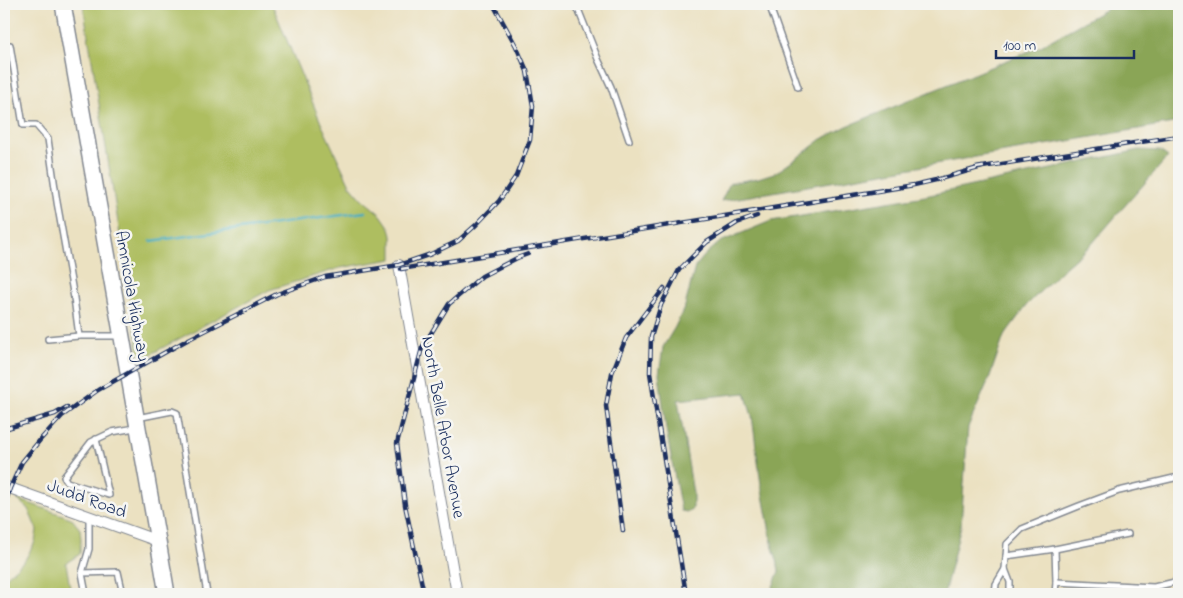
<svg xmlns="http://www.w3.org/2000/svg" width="1183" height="598" font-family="'Indie Flower',sans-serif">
  <rect width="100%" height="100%" fill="#f6f6f2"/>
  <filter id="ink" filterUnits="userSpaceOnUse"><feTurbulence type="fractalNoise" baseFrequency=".02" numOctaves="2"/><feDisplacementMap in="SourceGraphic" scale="10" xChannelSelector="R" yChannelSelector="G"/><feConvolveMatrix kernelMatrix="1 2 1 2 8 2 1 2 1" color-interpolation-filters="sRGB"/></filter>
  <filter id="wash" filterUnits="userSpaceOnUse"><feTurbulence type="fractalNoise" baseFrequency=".0096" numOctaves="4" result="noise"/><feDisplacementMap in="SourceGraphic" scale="20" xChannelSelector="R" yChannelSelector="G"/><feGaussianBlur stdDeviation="1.12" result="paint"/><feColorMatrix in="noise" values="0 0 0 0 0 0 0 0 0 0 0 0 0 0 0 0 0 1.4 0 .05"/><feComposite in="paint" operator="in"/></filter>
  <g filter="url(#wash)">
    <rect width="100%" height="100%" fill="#ebe1c1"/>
    <!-- green -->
    <g fill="#aebe61" stroke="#647660">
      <path d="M83 4H272L321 123 350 185 362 199 381 215 390 228 392 236V259L340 268 269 290 140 360Z"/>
      <path d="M17 499 71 518 80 529 81 540 80 554 66 563 71 594H4V581L8 575 25 560 35 542 37 530 28 509Z"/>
    </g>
    <!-- forest -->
    <g fill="#8aa557" stroke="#526a5a">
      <path d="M1115 4H1179V122L721 201 730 183 758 178 777 172 797 158 822 139 847 126 1039 47Z"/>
      <path d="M1139 150 1160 151 1168 157 1122 209 1091 245 1061 271 1026 306 1004 336 989 379 968 427 961 526 944 594H770L779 571 777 560 773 548 761 485 752 416 745 393 678 400 693 493V508L687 512 681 511 666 429 659 374 663 347 675 327 685 306 695 267 705 255 720 242 771 221 925 196Z"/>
    </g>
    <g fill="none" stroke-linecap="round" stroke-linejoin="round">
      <!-- stream -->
      <path stroke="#3eabbc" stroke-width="2.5" d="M151 241 365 212"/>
    </g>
  </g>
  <g filter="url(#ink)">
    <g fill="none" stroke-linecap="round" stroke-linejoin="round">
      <defs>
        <g id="service">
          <path d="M576 4 598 59 611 87 629 140"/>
          <path d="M769 4 798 87"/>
          <path d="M10 45 23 125H36L48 139 57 202 74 298 79 336H119"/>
          <path d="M48 339 79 336"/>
          <path d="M137 418 172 411 177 413 207 594"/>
          <path d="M96 439 109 495 67 482 64 477 91 442 112 432 135 428"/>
          <path d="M1055 549 1056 582"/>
          <path d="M1006 556 1055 549 1128 534"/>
          <path d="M82 573 118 572 123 594"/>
          <path d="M86 594 82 573 89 549V517"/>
          <path d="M995 594 996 584 1005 569"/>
          <path d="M1010 594V582L1005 569 1007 544 1022 529 1079 506 1119 491 1174 478H1179"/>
          <path d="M1055 594 1056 582 1154 587 1179 581"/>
        </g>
        <g id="minor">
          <path d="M399 265 457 594"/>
          <path d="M4 486 158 541"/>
        </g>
        <path id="primary" d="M63 4 158 541 167 594"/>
      </defs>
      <!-- service casing -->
      <use href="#service" stroke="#838890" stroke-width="8"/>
      <!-- minor casing -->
      <use href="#minor" stroke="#838890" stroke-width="12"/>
      <!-- primary casing -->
      <use href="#primary" stroke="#838890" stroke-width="18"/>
      <!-- service -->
      <use href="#service" stroke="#fff" stroke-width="5"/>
      <!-- minor -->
      <use href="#minor" stroke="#fff" stroke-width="10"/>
      <!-- primary -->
      <use href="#primary" stroke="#fff" stroke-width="15"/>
      <defs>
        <g id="rail">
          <path d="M976 168 1179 136"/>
          <path d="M401 269 914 185 936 180 982 167"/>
          <path d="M4 429 55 414 67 407"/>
          <path d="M4 507 10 488 22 462 40 440 62 416 98 390 187 340 277 294 325 277 399 265 431 254 458 241 476 225 499 201 516 176 530 140 533 106 527 71 516 46 493 4"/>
          <path d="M623 531 606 406 612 373 626 338 664 288"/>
          <path d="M424 594 405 505 397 443 422 348 449 304 482 276 517 258 528 254"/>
          <path d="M686 594 650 373 651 337 661 305 679 270 707 242 737 223 757 216"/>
        </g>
      </defs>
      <!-- rail casing -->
      <use href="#rail" stroke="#1b2f5e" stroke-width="4.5"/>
      <!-- rail -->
      <use href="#rail" stroke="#f6f6f2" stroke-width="2.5" stroke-dasharray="8" stroke-linecap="butt"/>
    </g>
  </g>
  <g text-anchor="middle" stroke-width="5" stroke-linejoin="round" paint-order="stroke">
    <!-- street labels -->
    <g font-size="18" fill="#1b2f5e" stroke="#f6f6f2">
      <text transform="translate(133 296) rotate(80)" y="6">Amnicola Highway</text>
      <text transform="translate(444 427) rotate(80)" y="6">North Belle Arbor Avenue</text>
      <text transform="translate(87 498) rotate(20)" y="6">Judd Road</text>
    </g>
  </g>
  <!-- margin -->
  <rect width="1183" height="598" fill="none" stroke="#f6f6f2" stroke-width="20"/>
  <!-- scale -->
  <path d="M996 50v8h138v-8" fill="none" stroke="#1b2f5e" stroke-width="2.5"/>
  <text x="1003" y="50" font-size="15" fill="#1b2f5e" stroke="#f6f6f2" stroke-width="4" paint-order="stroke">100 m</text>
</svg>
